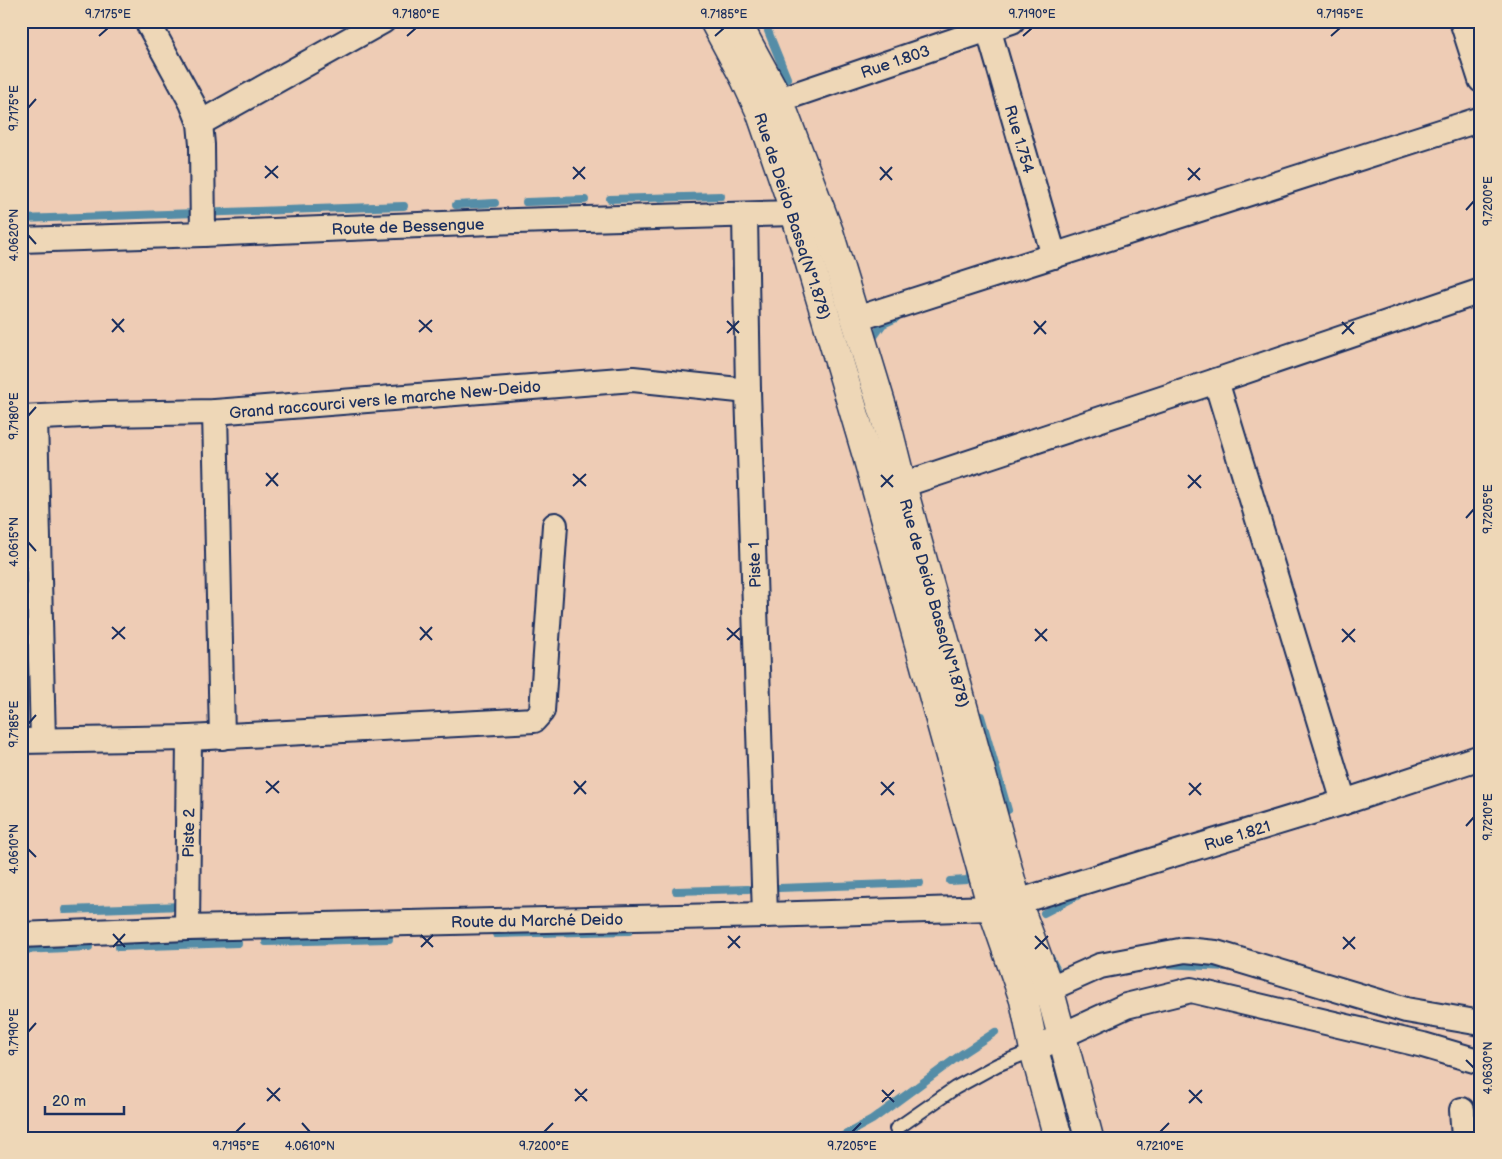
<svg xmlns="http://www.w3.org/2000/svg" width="1502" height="1159" font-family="'Balsamiq Sans',sans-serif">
  <rect width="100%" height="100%" fill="#eeccb5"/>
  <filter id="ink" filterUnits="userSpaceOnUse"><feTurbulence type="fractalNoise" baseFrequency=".02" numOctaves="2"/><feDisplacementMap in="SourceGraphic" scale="10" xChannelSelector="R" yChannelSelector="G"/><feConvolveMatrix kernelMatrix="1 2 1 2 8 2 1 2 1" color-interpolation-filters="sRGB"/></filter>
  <g filter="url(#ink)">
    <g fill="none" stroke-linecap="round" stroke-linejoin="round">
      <!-- stream -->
      <g stroke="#558da7" stroke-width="8">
        <path d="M768 31 787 78"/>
        <path d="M610 199 721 196"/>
        <path d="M526 202 585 200"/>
        <path d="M456 205 495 203"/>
        <path d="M21 219 404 206"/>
        <path d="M873 342V338L883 324 896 318"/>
        <path d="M981 716 1008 810"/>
        <path d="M950 881 967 880 970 877V868"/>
        <path d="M779 888 920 883"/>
        <path d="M676 891 748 889"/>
        <path d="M65 910 184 906"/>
        <path d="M1044 913 1077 896"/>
        <path d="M496 934 629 931"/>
        <path d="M266 942 389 939"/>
        <path d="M119 947 238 943"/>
        <path d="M21 950 89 947"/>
        <path d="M1050 957 1062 980"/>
        <path d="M1162 964 1228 967"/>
        <path d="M839 1138 872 1120 963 1053 995 1032"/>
      </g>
      <defs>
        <path id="service" d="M896 1129 955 1088 997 1065 1034 1050"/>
        <g id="minor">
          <path d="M147 21 192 103 200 123 202 145 203 234"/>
          <path d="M986 21 1054 256"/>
          <path d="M1462 21 1481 80"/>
          <path d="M779 100 1012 21"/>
          <path d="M200 123 383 21"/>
          <path d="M745 215 748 391 765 915"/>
          <path d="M21 240 203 234 516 221 795 213"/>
          <path d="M856 319 1481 119"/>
          <path d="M1216 381 1344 802"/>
          <path d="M215 412 222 737"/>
          <path d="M21 418 105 414 215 412 633 379 748 391"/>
          <path d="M35 418 43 740"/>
          <path d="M902 485 1216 381 1481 291"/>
          <path d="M21 741 189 738 534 720 542 711 555 525"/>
          <path d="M187 928 189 738"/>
          <path d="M21 935 187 928 765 915 992 908 1017 902 1344 802 1481 757"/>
          <path d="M1033 996 1100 966 1185 950 1216 953 1406 1010 1481 1023"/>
          <path d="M1034 1050 1063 1035 1126 1006 1191 990 1423 1045 1481 1062"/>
          <path d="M1462 1110 1464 1138"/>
        </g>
        <g id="secondary">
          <path d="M714 21 745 79 760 111 795 213 867 456 992 908 1024 1000 1034 1050 1058 1138"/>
          <path d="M736 21 779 100 829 232 884 413 902 485 1017 902 1049 988 1089 1138"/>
        </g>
      </defs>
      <!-- service casing -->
      <use href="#service" stroke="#1b2f5e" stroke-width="16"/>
      <!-- minor casing -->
      <use href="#minor" stroke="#1b2f5e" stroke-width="28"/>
      <!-- secondary casing -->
      <use href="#secondary" stroke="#1b2f5e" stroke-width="31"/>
      <!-- service -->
      <use href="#service" stroke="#eed7b7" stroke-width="12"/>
      <!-- minor -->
      <use href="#minor" stroke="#eed7b7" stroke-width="24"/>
      <!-- secondary -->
      <use href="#secondary" stroke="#eed7b7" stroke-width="28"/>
    </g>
  </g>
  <!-- ticks -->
  <path fill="none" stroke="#1b2f5e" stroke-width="2" d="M99 36 108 28M407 36 416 28M715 36 724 28M1023 36 1032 28M1331 36 1340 28M28 108 36 99M265 166 278 178M573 167 585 179M880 167 892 180M1188 168 1200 180M265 178 278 166M573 179 585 167M880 180 892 167M1188 180 1200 168M1466 210 1474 201M28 235 36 244M112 319 124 332M419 320 432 332M727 321 739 333M1034 321 1046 334M1342 322 1354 334M112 332 124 319M419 332 432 320M727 333 739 321M1034 334 1046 321M1342 334 1354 322M28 416 36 407M266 473 278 486M573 474 586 486M881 475 893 487M1188 475 1201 488M266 486 278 473M573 486 586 474M881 487 893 475M1188 488 1201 475M1466 518 1474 509M28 542 36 551M112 627 125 639M420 627 432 640M727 628 740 640M1035 629 1047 641M1342 629 1355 642M112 639 125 627M420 640 432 627M727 640 740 628M1035 641 1047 629M1342 642 1355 629M28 724 36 715M266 781 279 793M574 781 586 794M881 782 894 795M1189 783 1201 795M266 793 279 781M574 794 586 781M881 795 894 782M1189 795 1201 783M1466 826 1474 817M28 849 36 857M113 934 125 947M421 935 433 947M728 936 740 948M1035 936 1048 949M1343 937 1355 949M113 947 125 934M421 947 433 935M728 948 740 936M1035 949 1048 936M1343 949 1355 937M28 1032 36 1023M1466 1060 1474 1068M267 1088 280 1101M575 1089 587 1101M882 1090 894 1102M1189 1090 1202 1103M267 1101 280 1088M575 1101 587 1089M882 1102 894 1090M1189 1103 1202 1090M302 1123 310 1132M236 1132 245 1123M544 1132 553 1123M852 1132 861 1123M1160 1132 1169 1123"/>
  <g text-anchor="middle" stroke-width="4" stroke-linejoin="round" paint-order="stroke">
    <!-- street labels -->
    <g font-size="16" fill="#1b2f5e" stroke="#eed7b7">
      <text transform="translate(895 61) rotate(-19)" y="6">Rue 1.803</text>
      <text transform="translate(1020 139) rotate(74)" y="6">Rue 1.754</text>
      <text transform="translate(793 216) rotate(72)" y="6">Rue de Deido Bassa(N°1.878)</text>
      <text transform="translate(408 226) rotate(-2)" y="6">Route de Bessengue</text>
      <text transform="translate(385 399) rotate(-5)" y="6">Grand raccourci vers le marche New-Deido</text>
      <text transform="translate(754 565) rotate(-92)" y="6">Piste 1</text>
      <text transform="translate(935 603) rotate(74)" y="6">Rue de Deido Bassa(N°1.878)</text>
      <text transform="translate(188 833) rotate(-89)" y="6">Piste 2</text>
      <text transform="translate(1237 835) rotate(-17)" y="6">Rue 1.821</text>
      <text transform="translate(537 920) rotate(-1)" y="6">Route du Marché Deido</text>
    </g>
  </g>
  <!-- margin -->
  <rect width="1502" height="1159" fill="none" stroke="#eed7b7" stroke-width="55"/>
  <!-- scale -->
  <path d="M45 1106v8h79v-8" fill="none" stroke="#1b2f5e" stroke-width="2.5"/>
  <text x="52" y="1106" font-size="15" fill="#1b2f5e" stroke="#eed7b7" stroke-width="4" paint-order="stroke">20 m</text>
  <rect x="28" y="28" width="1446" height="1104" fill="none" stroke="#1b2f5e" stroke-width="2"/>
  <g font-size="12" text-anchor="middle" fill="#1b2f5e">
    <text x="108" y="18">9.7175°E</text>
    <text x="416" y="18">9.7180°E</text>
    <text x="724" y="18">9.7185°E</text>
    <text x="1032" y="18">9.7190°E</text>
    <text x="1340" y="18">9.7195°E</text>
    <text transform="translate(14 108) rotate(-90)" y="4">9.7175°E</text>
    <text transform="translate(1488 201) rotate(-90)" y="4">9.7200°E</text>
    <text transform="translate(14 235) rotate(-90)" y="4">4.0620°N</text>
    <text transform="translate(14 416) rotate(-90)" y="4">9.7180°E</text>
    <text transform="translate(1488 509) rotate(-90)" y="4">9.7205°E</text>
    <text transform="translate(14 542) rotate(-90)" y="4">4.0615°N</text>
    <text transform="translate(14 724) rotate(-90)" y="4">9.7185°E</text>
    <text transform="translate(1488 817) rotate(-90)" y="4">9.7210°E</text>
    <text transform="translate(14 849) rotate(-90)" y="4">4.0610°N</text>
    <text transform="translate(14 1032) rotate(-90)" y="4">9.7190°E</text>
    <text transform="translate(1488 1068) rotate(-90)" y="4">4.0630°N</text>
    <text x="236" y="1150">9.7195°E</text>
    <text x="310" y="1150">4.0610°N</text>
    <text x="544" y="1150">9.7200°E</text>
    <text x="852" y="1150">9.7205°E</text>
    <text x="1160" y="1150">9.7210°E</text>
  </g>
</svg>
